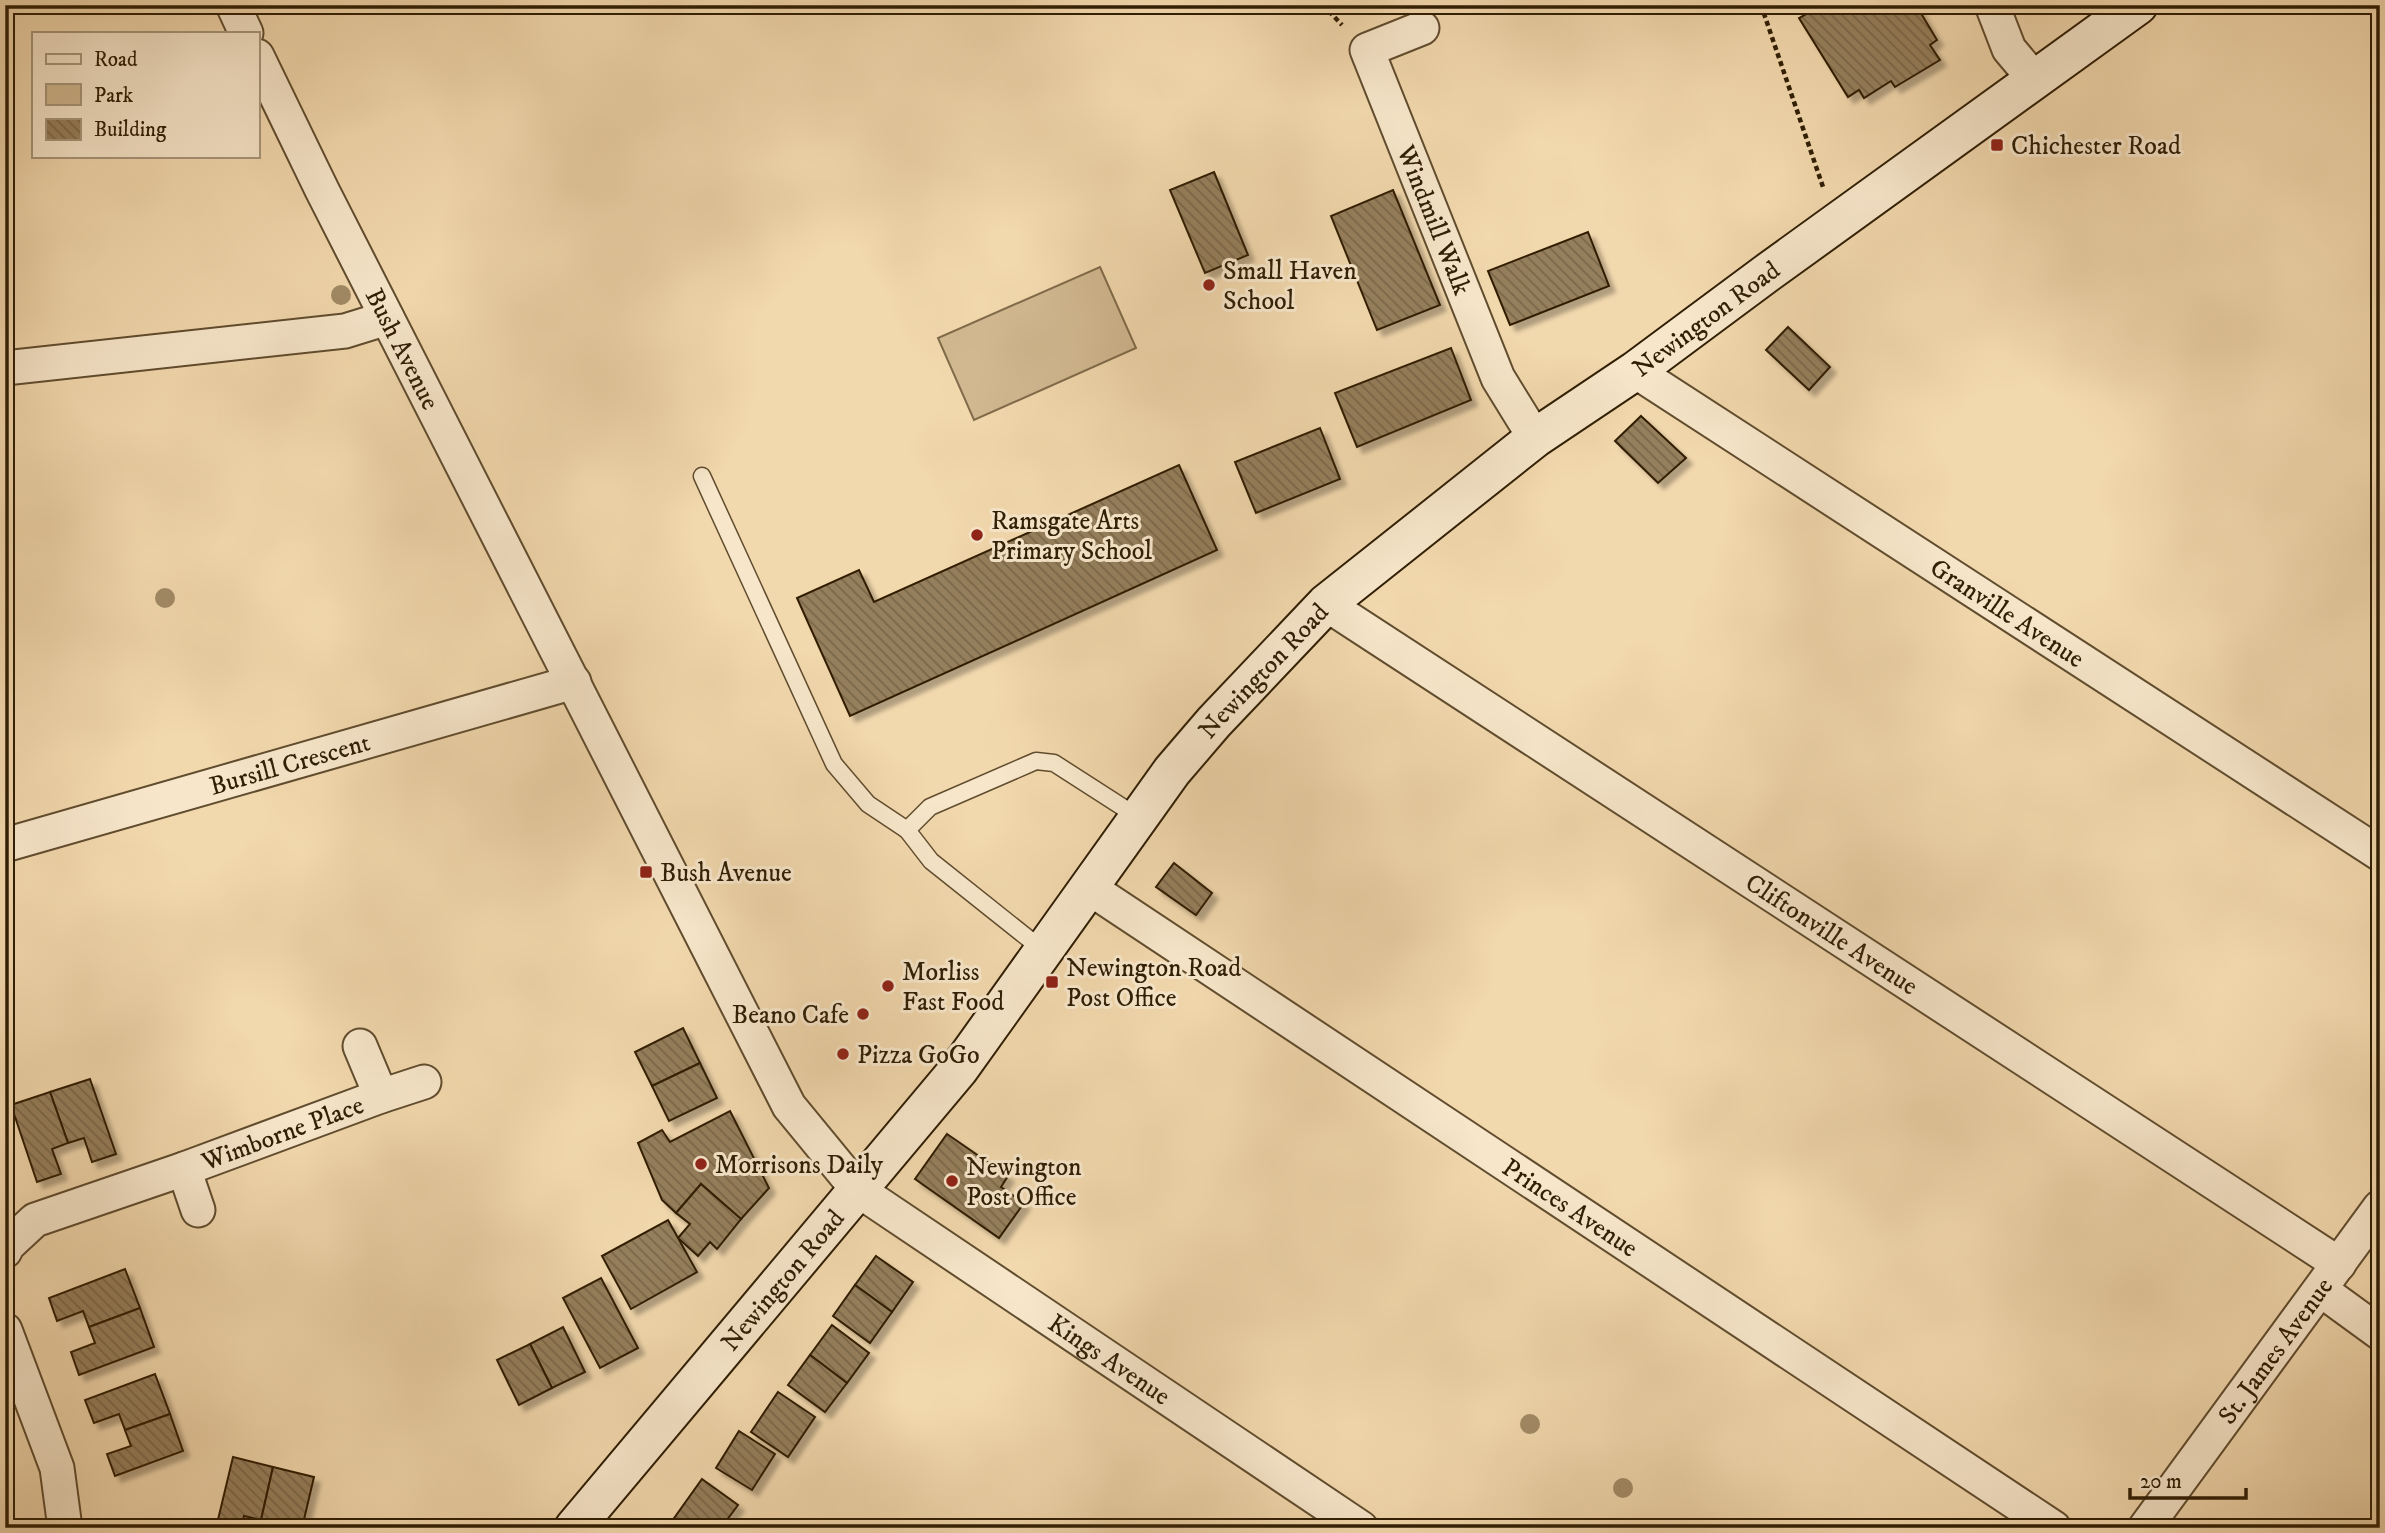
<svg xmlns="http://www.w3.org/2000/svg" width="2385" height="1533" font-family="'IM FELL DW Pica',serif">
  <defs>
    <pattern id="building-back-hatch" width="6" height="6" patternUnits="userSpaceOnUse" patternTransform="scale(1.75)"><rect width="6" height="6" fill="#957f5c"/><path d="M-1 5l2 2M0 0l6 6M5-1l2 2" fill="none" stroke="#7a674a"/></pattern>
    <filter id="shadow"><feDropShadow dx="6" dy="6" stdDeviation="2" flood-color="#0004"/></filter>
  </defs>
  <rect width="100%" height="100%" fill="#f2d8ad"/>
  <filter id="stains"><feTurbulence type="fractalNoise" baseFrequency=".00286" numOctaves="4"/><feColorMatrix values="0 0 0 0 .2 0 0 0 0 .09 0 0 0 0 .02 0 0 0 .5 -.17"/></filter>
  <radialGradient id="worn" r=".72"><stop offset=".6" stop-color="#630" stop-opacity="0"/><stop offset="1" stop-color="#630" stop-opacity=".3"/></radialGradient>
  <!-- park -->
  <path fill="#d1b890" stroke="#806b4a" stroke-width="2" d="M1100 267 1136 348 974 420 938 338Z"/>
  <!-- building -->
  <g fill="url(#building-back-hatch)" stroke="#301e04" stroke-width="2" filter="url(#shadow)">
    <path d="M1811 5H1916L1937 40 1930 45 1940 60 1895 87 1891 81 1864 98 1859 90 1848 97 1799 18 1810 12 1809 7Z"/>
    <path d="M1214 172 1248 255 1205 273 1170 190Z"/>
    <path d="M1393 190 1440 305 1377 330 1331 216Z"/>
    <path d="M1588 232 1609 286 1510 325 1488 271Z"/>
    <path d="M1788 327 1830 367 1809 390 1766 350Z"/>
    <path d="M1451 348 1471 400 1357 447 1335 393Z"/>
    <path d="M1641 416 1686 458 1658 483 1615 441Z"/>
    <path d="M1320 428 1340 479 1256 513 1235 462Z"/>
    <path d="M1179 465 1217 550 850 716 797 598 859 570 874 602Z"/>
    <path d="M1174 863 1212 893 1196 915 1156 887Z"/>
    <path d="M683 1028 700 1063 652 1086 635 1052Z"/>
    <path d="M700 1063 717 1098 669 1121 652 1086Z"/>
    <path d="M90 1079 116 1154 92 1162 84 1138 68 1143 50 1092Z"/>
    <path d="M50 1092 68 1143 52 1149 61 1174 37 1182 11 1105Z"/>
    <path d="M730 1111 769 1188 741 1219 701 1184 676 1213 662 1200 638 1143 662 1130 670 1142Z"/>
    <path d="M947 1134 1008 1176 1001 1187 1024 1203 999 1238 915 1179Z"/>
    <path d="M701 1184 741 1219 717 1249 710 1242 698 1256 678 1238 690 1224 676 1213Z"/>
    <path d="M668 1220 697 1272 631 1309 602 1256Z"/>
    <path d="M876 1256 913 1282 892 1312 855 1285Z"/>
    <path d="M125 1269 140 1308 89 1327 83 1311 57 1321 49 1298Z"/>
    <path d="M601 1278 638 1348 600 1368 563 1298Z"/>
    <path d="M855 1285 892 1312 870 1343 833 1316Z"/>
    <path d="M140 1308 154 1347 79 1375 71 1352 95 1343 89 1327Z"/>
    <path d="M832 1325 869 1353 847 1383 810 1355Z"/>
    <path d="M563 1327 585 1372 552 1388 530 1344Z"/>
    <path d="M530 1344 552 1388 519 1405 497 1360Z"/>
    <path d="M810 1355 847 1383 825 1412 788 1385Z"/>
    <path d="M155 1374 170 1414 125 1430 119 1414 94 1423 85 1400Z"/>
    <path d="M778 1392 815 1417 788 1457 751 1432Z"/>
    <path d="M170 1414 183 1451 115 1476 107 1454 131 1446 125 1430Z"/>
    <path d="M739 1431 775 1454 752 1490 716 1468Z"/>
    <path d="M233 1457 273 1467 261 1520 244 1516 241 1528H216Z"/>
    <path d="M273 1467 314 1477 302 1528H277V1524L261 1520Z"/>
    <path d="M702 1479 738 1505 721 1528H681L672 1521Z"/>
  </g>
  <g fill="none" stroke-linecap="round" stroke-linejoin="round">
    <defs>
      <g id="service">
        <path d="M702 476 834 764 868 804 907 830"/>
        <path d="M1044 951 931 861 907 830 930 807 1036 761 1054 763 1138 817"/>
      </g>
      <g id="minor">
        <path d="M233 5 246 33"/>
        <path d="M1992 5 2009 49 2035 80"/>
        <path id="s1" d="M1422 28 1367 50 1498 378 1535 438"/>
        <path id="s2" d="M257 56 322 190 789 1106 858 1190 1361 1528"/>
        <path d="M5 368 345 331 387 318"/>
        <path id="s3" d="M1635 371 2380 854"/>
        <path id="s4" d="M1326 604 2339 1264"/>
        <path id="s5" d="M5 845 574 682"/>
        <path id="s6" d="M1088 887 2054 1528"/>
        <path d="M360 1046 381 1096"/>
        <path d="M184 1169 198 1210"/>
        <path id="s7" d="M5 1251 7 1246 35 1220 184 1169 381 1096 424 1082"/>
        <path d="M2321 1290 2380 1333"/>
        <path d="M5 1330 57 1468 65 1528"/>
        <path id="s8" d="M2145 1528 2380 1207"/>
      </g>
      <g id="secondary">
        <path id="s9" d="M574 1528 959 1069 1172 771 1214 722 1326 604 1535 438 1635 371 1767 273 2138 5"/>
      </g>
    </defs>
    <!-- service casing -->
    <use href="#service" stroke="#604c2e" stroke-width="19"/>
    <!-- minor casing -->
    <use href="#minor" stroke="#604c2e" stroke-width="37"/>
    <!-- secondary casing -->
    <use href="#secondary" stroke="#301e04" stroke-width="42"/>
    <!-- path -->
    <g stroke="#301e04" stroke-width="4.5" stroke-dasharray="5 3.5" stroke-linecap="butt">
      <path d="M1323 5 1342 25"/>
      <path d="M1761 5 1823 187"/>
    </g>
    <!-- service -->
    <use href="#service" stroke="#f7e6ca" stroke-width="16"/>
    <!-- minor -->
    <use href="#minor" stroke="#f7e6ca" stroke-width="33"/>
    <!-- secondary -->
    <use href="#secondary" stroke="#f7e6ca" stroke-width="38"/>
  </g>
  <!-- trees -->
  <g fill="#a28b67">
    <circle cx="341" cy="295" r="10"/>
    <circle cx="165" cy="598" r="10"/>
    <circle cx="1530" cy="1424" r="10"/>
    <circle cx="1623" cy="1488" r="10"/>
  </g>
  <!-- markers -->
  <g fill="#8f2418" stroke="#f7e6ca" stroke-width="2.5">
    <rect x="1990" y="138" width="14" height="14" rx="3.5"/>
    <circle cx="1209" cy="285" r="7"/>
    <circle cx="977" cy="535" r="7"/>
    <rect x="639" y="865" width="14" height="14" rx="3.5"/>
    <rect x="1045" y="975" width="14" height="14" rx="3.5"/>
    <circle cx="888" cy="986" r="7"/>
    <circle cx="863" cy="1014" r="7"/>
    <circle cx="843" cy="1054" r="7"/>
    <circle cx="701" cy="1164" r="7"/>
    <circle cx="952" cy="1181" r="7"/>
  </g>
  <g text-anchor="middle" stroke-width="6" stroke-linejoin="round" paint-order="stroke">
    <!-- poi labels -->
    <g font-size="26" fill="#301e04" stroke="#f7e6ca" text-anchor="start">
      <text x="2011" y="154">Chichester Road</text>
      <text x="1223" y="279">Small Haven<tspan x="1223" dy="30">School</tspan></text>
      <text x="991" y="529">Ramsgate Arts<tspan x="991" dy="30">Primary School</tspan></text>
      <text x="660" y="881">Bush Avenue</text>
      <text x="1066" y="976">Newington Road<tspan x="1066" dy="30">Post Office</tspan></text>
      <text x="902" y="980">Morliss<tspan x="902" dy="30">Fast Food</tspan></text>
      <text x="849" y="1023" text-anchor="end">Beano Cafe</text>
      <text x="857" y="1063">Pizza GoGo</text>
      <text x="715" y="1173">Morrisons Daily</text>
      <text x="966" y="1175">Newington<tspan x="966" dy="30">Post Office</tspan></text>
    </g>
    <!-- street labels -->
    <g font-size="26" fill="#301e04" stroke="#f7e6ca">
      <text dy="9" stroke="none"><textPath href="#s1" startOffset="242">Windmill Walk</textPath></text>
      <text dy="9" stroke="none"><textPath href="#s9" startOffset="1668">Newington Road</textPath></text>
      <text dy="9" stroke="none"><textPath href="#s2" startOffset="327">Bush Avenue</textPath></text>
      <text dy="9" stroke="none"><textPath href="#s3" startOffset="444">Granville Avenue</textPath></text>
      <text dy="9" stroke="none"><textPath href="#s9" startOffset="1101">Newington Road</textPath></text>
      <text dy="9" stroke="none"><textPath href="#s5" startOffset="296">Bursill Crescent</textPath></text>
      <text dy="9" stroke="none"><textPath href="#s4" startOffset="604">Cliftonville Avenue</textPath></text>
      <text dy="9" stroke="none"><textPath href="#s7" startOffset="306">Wimborne Place</textPath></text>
      <text dy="9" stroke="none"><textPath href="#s6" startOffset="579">Princes Avenue</textPath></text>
      <text dy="9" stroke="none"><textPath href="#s9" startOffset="324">Newington Road</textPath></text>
      <text dy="9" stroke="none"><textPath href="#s8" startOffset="220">St. James Avenue</textPath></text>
      <text dy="9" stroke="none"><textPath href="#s2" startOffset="1589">Kings Avenue</textPath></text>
    </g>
  </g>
  <!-- margin -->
  <rect width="2385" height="1533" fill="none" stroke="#f2d8ad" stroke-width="28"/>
  <rect x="7" y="7" width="2371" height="1519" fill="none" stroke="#301e04" stroke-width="3.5"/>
  <rect x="14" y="14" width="2357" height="1505" fill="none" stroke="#301e04" stroke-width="2"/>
  <!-- legend -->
  <rect x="32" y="32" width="228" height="126" fill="#f7e6ca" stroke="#a7967b" stroke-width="2"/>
  <rect x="46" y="54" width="35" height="10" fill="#f7e6ca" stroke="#a7967b" stroke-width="2"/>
  <text x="94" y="66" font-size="21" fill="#301e04">Road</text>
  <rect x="46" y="84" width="35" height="21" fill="#d1b890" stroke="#a7967b" stroke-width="2"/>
  <text x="94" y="102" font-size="21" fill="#301e04">Park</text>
  <rect x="46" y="119" width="35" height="21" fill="url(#building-back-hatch)" stroke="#a7967b" stroke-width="2"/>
  <text x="94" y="136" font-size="21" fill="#301e04">Building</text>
  <!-- scale -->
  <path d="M2130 1488v10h116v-10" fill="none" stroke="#301e04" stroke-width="3.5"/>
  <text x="2140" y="1488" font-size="21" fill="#301e04" stroke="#f7e6ca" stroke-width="5" paint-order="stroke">20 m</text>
  <rect width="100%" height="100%" filter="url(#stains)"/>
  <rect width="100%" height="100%" fill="url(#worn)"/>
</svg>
